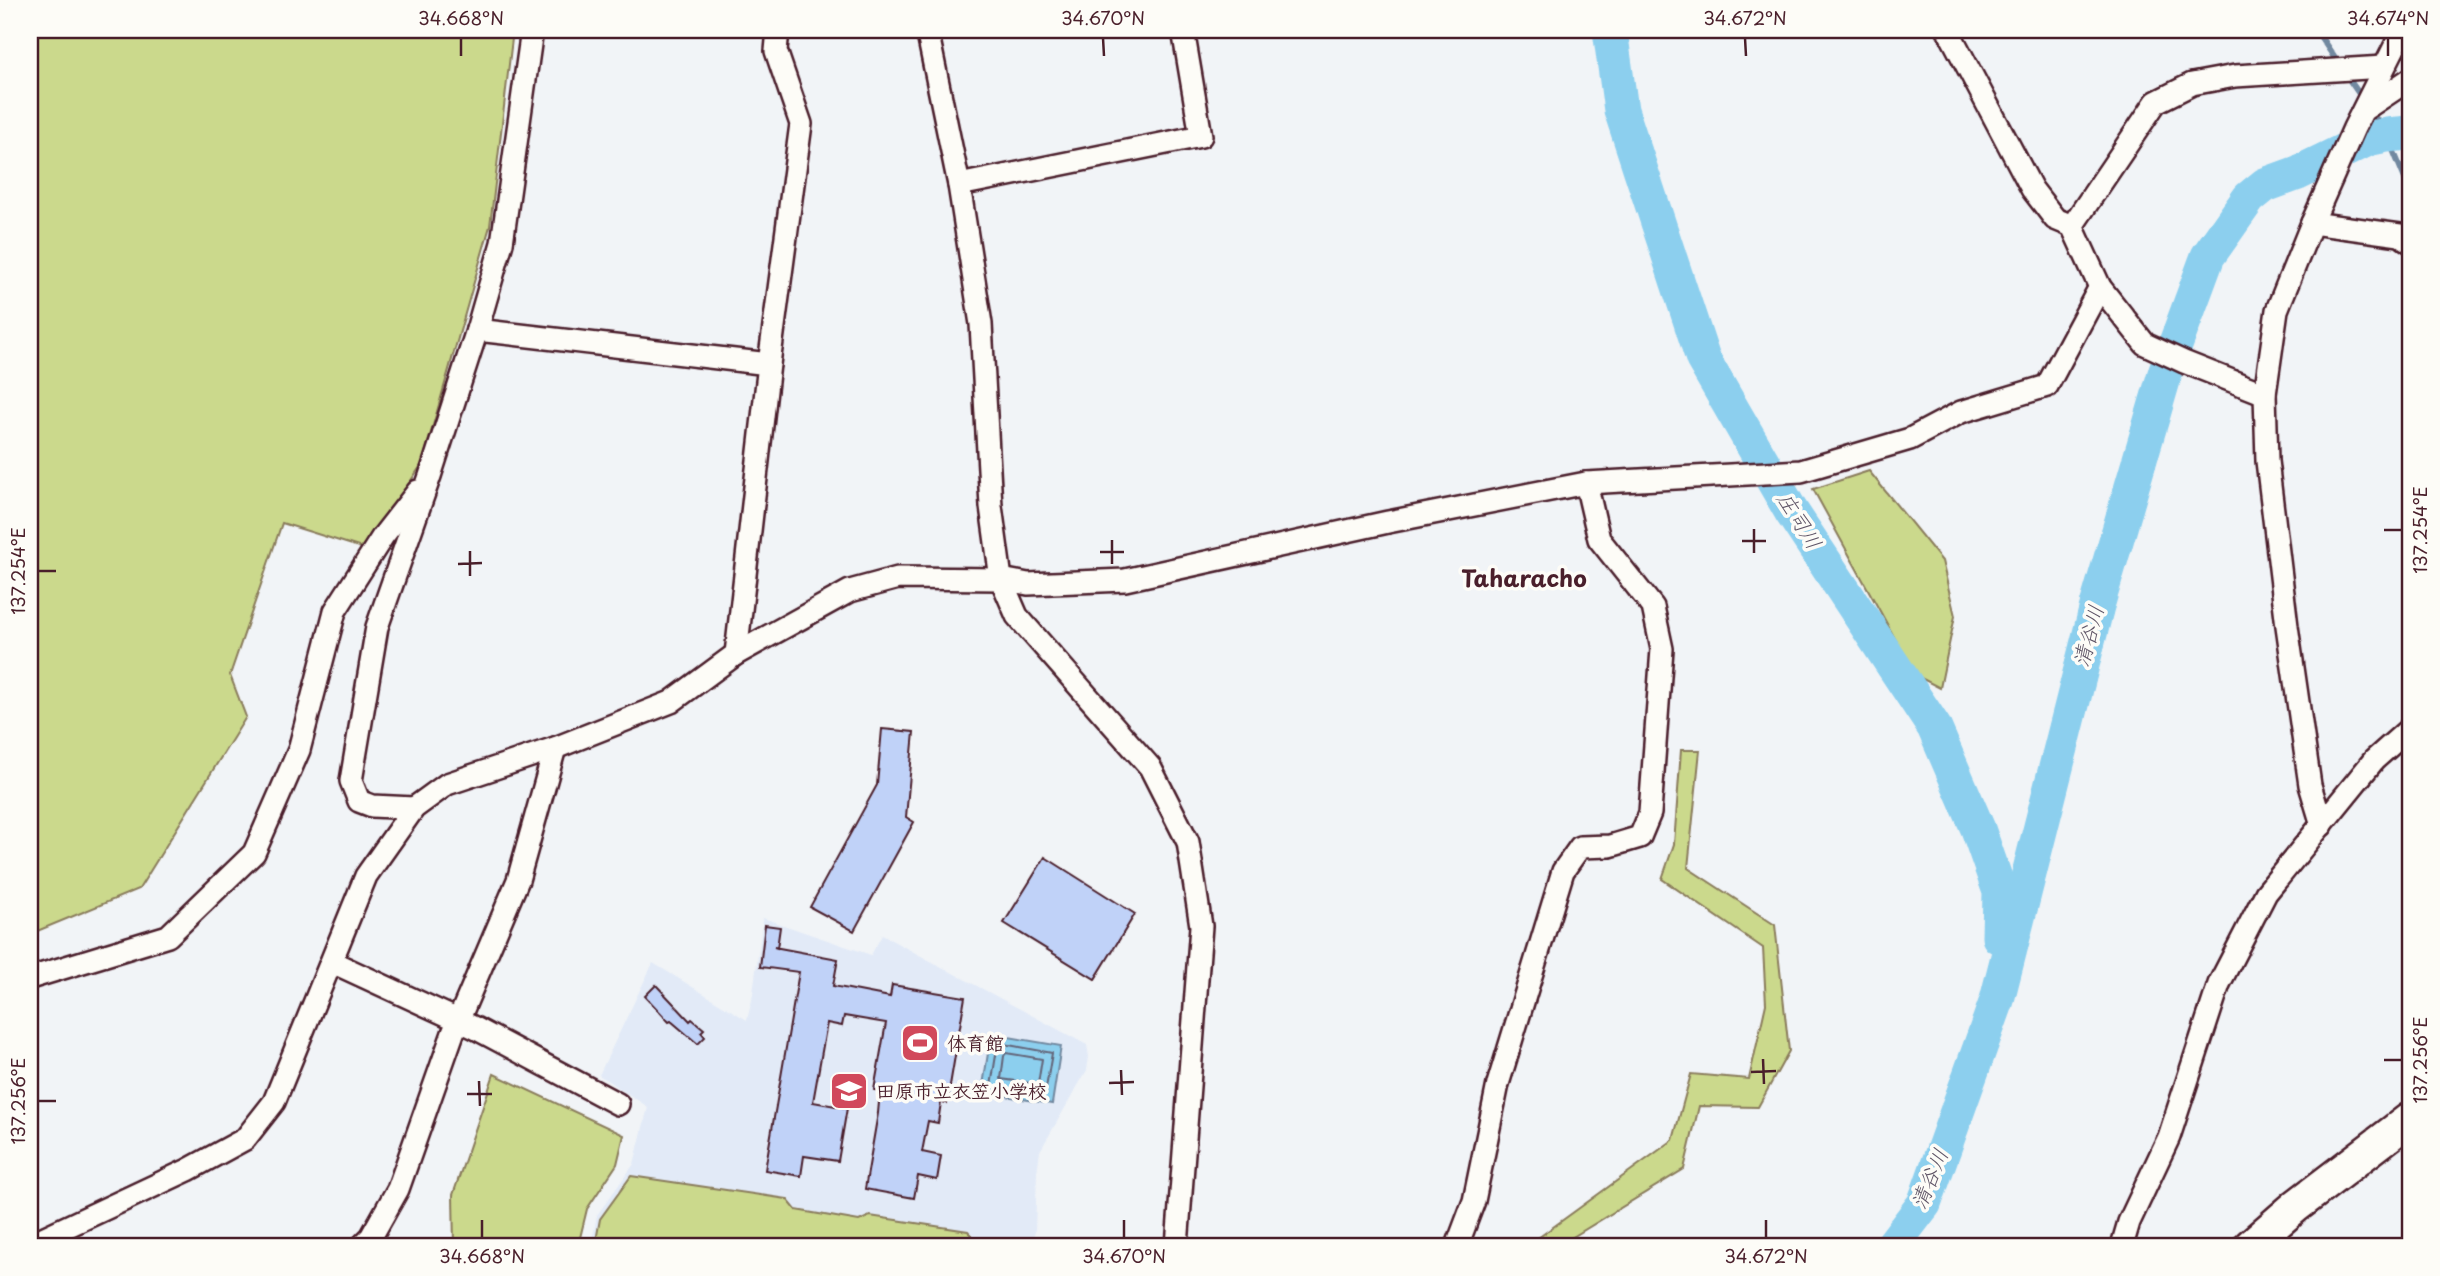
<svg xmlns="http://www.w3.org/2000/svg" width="2440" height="1276" font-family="'Playpen Sans','Klee One',sans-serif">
  <rect width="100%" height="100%" fill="#f1f4f7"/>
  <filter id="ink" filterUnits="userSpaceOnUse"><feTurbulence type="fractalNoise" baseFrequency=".0143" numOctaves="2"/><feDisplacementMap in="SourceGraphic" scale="14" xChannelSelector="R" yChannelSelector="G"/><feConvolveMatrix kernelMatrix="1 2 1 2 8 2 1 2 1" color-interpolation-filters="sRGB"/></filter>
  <g filter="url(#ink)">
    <!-- built -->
    <path fill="#e2eaf7" d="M763 918 871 955 882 935 1087 1045 1089 1057 1087 1070 1040 1151 1037 1172 1035 1232 1030 1246H591L597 1215 634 1164 648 1107 599 1075 653 963 747 1020 752 1000Z"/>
    <!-- green -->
    <g fill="#cbd98c" stroke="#8a7c5c" stroke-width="2">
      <path d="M30 30H513L490 226 422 464 365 549 282 523 230 675 246 717 139 889 30 934Z"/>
      <path d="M1869 471 1942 561 1955 616 1940 688 1915 675 1813 489Z"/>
      <path d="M1681 750H1700L1688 868 1775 925 1789 1051 1758 1107 1699 1106 1684 1169 1558 1246H1527L1673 1140 1691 1074 1749 1079 1766 1004 1763 948 1662 879 1674 844Z"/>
      <path d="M494 1074 624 1135 617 1164 587 1209 578 1246H454L453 1195Z"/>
      <path d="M631 1176 787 1199 796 1210 859 1221 870 1216 968 1231 975 1239 1005 1244 1004 1246H595L600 1219Z"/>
    </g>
    <!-- water -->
    <path fill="#8ccfee" stroke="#7289a0" stroke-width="2" d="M991 1034 1061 1046 1052 1104 982 1092Z"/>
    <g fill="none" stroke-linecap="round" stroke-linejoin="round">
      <!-- shore -->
      <g stroke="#646579" stroke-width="2">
        <path d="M998 1043 1052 1053 1045 1094 991 1086Z"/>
        <path d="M1006 1053 1042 1059 1038 1084 1001 1079 1004 1056Z"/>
      </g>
      <!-- stream -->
      <g stroke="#7289a0" stroke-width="6">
        <path d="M2316 30 2340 66"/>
        <path d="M2346 75 2364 101"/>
        <path d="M2370 110 2387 135 2410 191"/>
      </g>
      <!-- river -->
      <g stroke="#8ccfee" stroke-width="35">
        <path d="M1610 30 1621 110 1703 359 1791 511 1934 727 1978 829 2000 892 1999 937"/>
        <path d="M1892 1246 1924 1204 1997 1000 2097 606 2166 370 2208 256 2249 198 2265 185 2298 173 2368 139 2387 135 2410 133"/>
      </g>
    </g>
    <!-- building -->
    <g fill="#c0d2f8" stroke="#4a1f2b" stroke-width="2">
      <path d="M882 729 914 732 906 817 914 822 854 931 810 907 877 785Z"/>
      <path d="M1045 857 1135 914 1095 979 1004 923Z"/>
      <path d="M765 925 780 927 777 948 774 947 838 959 833 986 890 997 892 985 965 997 947 1103 941 1102 938 1123 928 1121 922 1152 941 1156 937 1180 918 1176 914 1198 865 1189 878 1113 880 1091 874 1090 886 1023 844 1016 842 1026 827 1023 813 1102 847 1108 838 1161 804 1156 801 1176 765 1170 799 972 760 967Z"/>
      <path d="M656 985 690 1021 692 1019 704 1029 701 1032 705 1037 698 1044 671 1021 669 1022 645 996Z"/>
    </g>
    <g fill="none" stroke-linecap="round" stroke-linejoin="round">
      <defs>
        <g id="street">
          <path d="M927 30 959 185 981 324 991 506 1001 579 1017 616 1150 767 1188 842 1201 926 1177 1246"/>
          <path d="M1948 30 2032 189 2055 219 2072 226 2100 287 2145 344 2184 362 2265 394"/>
          <path d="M2365 109 2410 79"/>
          <path d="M959 185 1201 136 1183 30"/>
          <path d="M2312 223 2400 235 2410 242"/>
          <path d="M2072 226 2156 102 2192 84 2235 76 2384 67"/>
          <path d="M477 330 769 364"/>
          <path d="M736 654 769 364 801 124 776 51 778 30"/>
          <path d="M414 808 372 806 359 801 351 781 377 627 430 476 477 330 502 243 532 30"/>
          <path d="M2322 825 2310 785 2287 626 2267 461 2265 394 2277 310 2312 223 2354 128 2403 30"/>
          <path d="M332 962 475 1028 618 1104"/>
          <path d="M30 978 168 936 254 853 299 750 335 611 383 536 418 491"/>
          <path d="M30 1244 188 1170 245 1139 274 1102 366 876 414 808 447 784 555 748 671 702 736 654 850 591 898 578 1001 579 1028 584 1125 580 1388 522 1586 483 1801 471 1910 439 1961 412 2047 386 2100 287"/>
          <path d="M362 1246 371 1237 398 1189 453 1033 518 880 555 748"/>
          <path d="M1457 1246 1474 1201 1498 1084 1563 871 1580 847 1610 846 1640 837 1650 813 1662 649 1653 607 1599 539 1586 483"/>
          <path d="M2122 1246 2129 1222 2169 1137 2219 984 2266 893 2374 760 2410 728"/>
        </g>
        <path id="secondary" d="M2250 1246 2296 1206 2410 1119"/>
      </defs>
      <!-- street casing -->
      <use href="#street" stroke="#4a1f2b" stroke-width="26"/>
      <!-- secondary casing -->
      <use href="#secondary" stroke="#4a1f2b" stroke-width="37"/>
      <!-- street -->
      <use href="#street" stroke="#fdfcf7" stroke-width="21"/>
      <!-- secondary -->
      <use href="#secondary" stroke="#fdfcf7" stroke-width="32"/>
    </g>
  </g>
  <!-- ticks -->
  <path fill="none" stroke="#4a1f2b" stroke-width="2.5" d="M461 38V56M1103 38 1104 56M1745 38 1746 56M2388 38V56M1754 529V553M2384 530H2402M1112 540V564M1742 541H1766M470 551V576M1100 552H1124M458 564 482 563M38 571H56M1763 1059 1764 1084M2384 1060H2402M1121 1070 1122 1095M1751 1072 1776 1071M479 1081 480 1106M1109 1083 1134 1082M467 1094H492M38 1101H56M482 1220V1238M1124 1220V1238M1766 1220V1238"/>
  <!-- icons -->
  <defs>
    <symbol id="stadium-square" viewBox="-11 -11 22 22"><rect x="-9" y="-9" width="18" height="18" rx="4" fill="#d1495b" stroke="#fdfcf7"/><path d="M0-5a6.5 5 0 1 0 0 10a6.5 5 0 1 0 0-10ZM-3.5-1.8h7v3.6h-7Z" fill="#fff"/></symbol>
    <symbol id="school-square" viewBox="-11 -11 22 22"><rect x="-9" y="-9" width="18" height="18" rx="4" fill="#d1495b" stroke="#fdfcf7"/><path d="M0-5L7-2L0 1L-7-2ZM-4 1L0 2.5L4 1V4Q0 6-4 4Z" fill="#fff"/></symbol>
  </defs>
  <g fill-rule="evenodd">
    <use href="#stadium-square" x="898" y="1021" width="44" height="44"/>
    <use href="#school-square" x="827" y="1069" width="44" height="44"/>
  </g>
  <g text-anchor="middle" stroke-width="7" stroke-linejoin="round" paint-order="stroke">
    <!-- poi labels -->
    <g font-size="19" font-weight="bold" fill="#4a1f2b" stroke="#fdfcf7" text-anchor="start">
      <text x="947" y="1050">体育館</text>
      <text x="876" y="1098">田原市立衣笠小学校</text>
    </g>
    <!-- water labels -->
    <g font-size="21" font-style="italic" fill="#5e5466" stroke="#fdfcf7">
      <text transform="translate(1799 521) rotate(58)" y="7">庄司川</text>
      <text transform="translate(2089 636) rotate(-75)" y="7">清谷川</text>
      <text transform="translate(1930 1179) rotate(-67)" y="7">清谷川</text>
    </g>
    <!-- quarter labels -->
    <g font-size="23" font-weight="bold" fill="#4a1f2b" stroke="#fdfcf7">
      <text x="1524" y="587">Taharacho</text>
    </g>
  </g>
  <!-- margin -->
  <rect width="2440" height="1276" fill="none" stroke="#fdfcf7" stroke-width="77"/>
  <rect x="38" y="38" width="2364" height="1200" fill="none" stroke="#4a1f2b" stroke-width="2.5"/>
  <g font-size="18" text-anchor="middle" fill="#4a1f2b">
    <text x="461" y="25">34.668°N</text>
    <text x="1103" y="25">34.670°N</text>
    <text x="1745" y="25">34.672°N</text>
    <text x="2388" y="25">34.674°N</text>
    <text transform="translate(2421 530) rotate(-90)" y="6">137.254°E</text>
    <text transform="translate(19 571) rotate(-90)" y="6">137.254°E</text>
    <text transform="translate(2421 1060) rotate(-90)" y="6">137.256°E</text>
    <text transform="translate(19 1101) rotate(-90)" y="6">137.256°E</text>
    <text x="482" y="1263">34.668°N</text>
    <text x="1124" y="1263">34.670°N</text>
    <text x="1766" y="1263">34.672°N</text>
  </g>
</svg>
